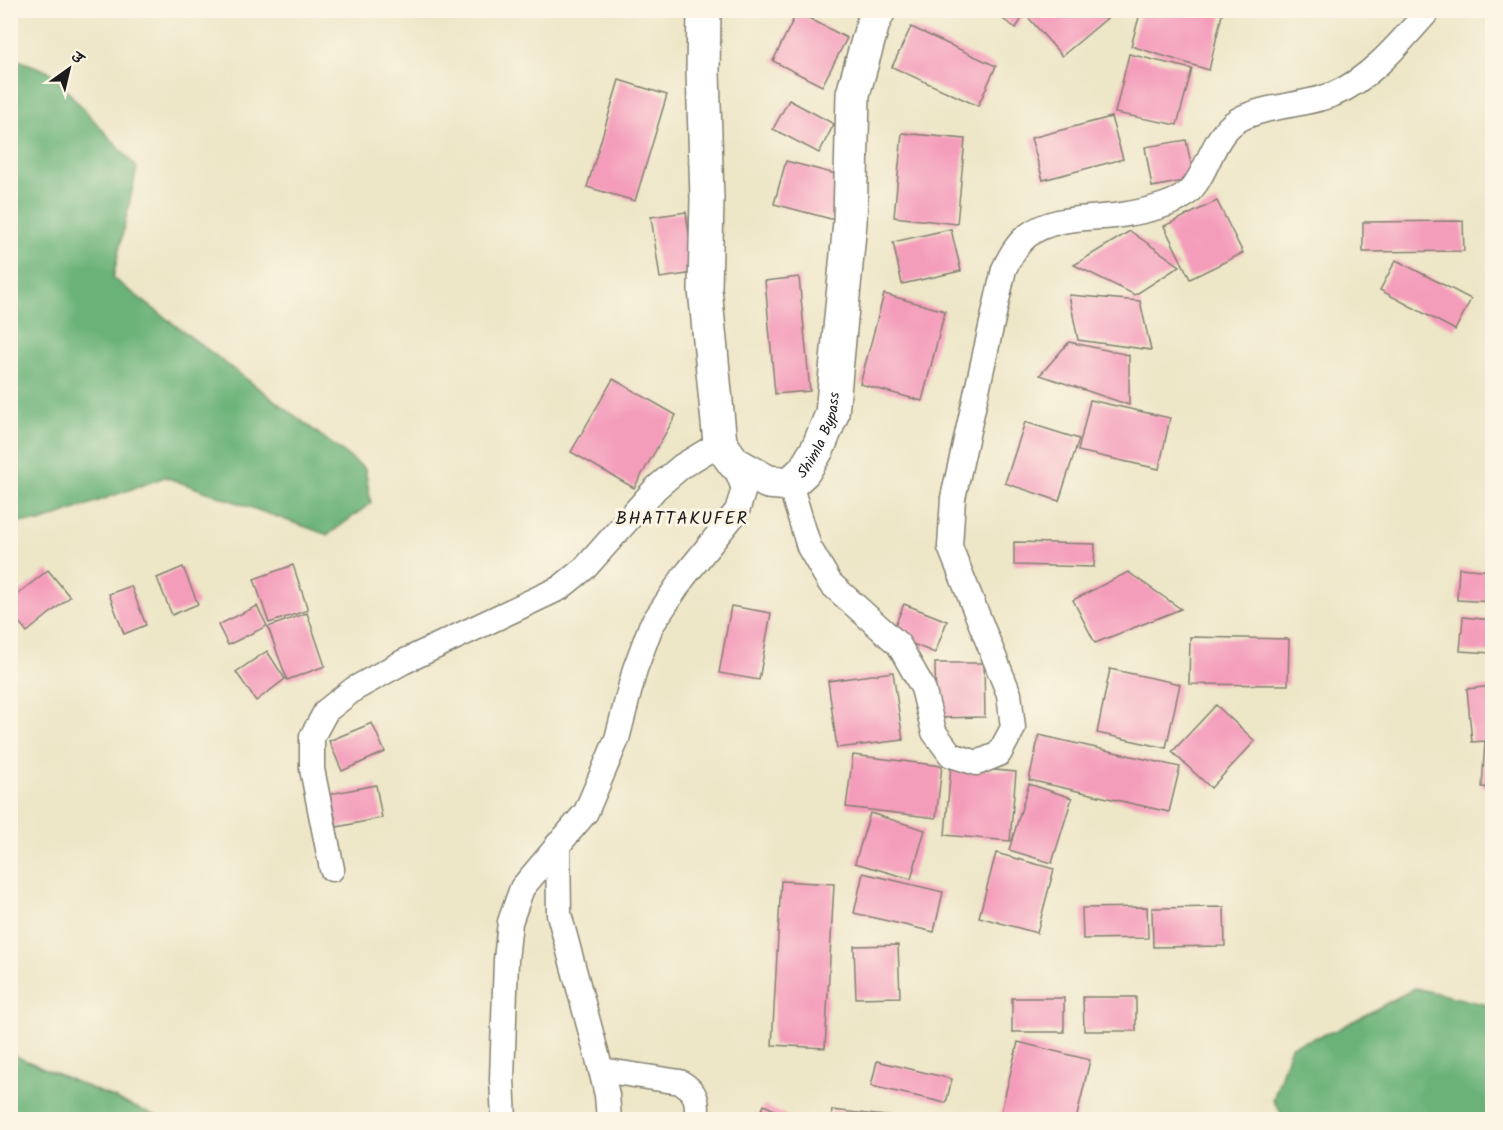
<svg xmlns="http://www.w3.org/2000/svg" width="1503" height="1130" font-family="Kalam,'Playpen Sans Deva',sans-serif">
  <rect width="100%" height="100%" fill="#fcf5e5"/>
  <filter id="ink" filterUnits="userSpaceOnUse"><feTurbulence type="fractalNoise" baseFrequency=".0167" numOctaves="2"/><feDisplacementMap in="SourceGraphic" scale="12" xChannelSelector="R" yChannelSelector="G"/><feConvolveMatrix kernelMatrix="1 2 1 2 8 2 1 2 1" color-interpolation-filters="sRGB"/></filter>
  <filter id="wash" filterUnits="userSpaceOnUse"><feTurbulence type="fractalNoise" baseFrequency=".008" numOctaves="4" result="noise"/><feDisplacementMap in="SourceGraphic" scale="24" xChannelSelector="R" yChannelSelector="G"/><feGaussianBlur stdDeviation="1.35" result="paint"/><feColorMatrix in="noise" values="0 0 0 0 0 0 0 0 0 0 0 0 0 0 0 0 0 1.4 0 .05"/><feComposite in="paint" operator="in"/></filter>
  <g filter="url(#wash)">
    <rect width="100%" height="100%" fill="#ede6c7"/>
    <!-- forest -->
    <g fill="#6bb278" stroke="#44674a" stroke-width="1.5">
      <path d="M10 57 50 72 137 168 113 278 365 469 371 503 328 535 165 477 40 522H11Z"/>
      <path d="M1415 988 1492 1006V1119H1285L1273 1100 1291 1046 1337 1030Z"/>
      <path d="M11 1054 151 1114 165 1119H11Z"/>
    </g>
    <g id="blocks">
      <!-- building -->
      <g fill="#f49dbb">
        <path d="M989 10H1027L1016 28Z"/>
        <path d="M1034 10H1107L1111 15 1062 56 1027 16Z"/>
        <path d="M1141 10H1223L1209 70 1131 46Z"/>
        <path d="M797 12 847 38 822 86 773 61Z"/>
        <path d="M911 27 996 66 978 106 892 67Z"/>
        <path d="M1129 54 1192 69 1177 125 1115 113Z"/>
        <path d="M619 80 667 95 635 201 587 187Z"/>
        <path d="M789 100 834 124 819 153 773 129Z"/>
        <path d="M1111 117 1123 159 1043 180 1031 138Z"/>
        <path d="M902 133 965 139 957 224 894 217Z"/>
        <path d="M1186 140 1194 179 1152 187 1145 147Z"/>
        <path d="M786 161 847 177 835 220 774 204Z"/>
        <path d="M1217 201 1243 253 1190 279 1164 226Z"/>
        <path d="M686 212 694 273 660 278 651 217Z"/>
        <path d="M1463 221 1464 251 1363 252V222Z"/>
        <path d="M951 229 961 271 902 284 893 242Z"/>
        <path d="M1130 231 1180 266 1135 295 1074 265Z"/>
        <path d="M1396 260 1471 299 1455 330 1380 290Z"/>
        <path d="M799 277 810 391 775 394 765 281Z"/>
        <path d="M884 294 945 311 922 401 860 384Z"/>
        <path d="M1069 295 1140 301 1151 350 1078 340Z"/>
        <path d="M1069 342 1129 355V405L1040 375Z"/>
        <path d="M613 379 676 415 634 488 571 452Z"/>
        <path d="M1090 400 1170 418 1159 469 1078 451Z"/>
        <path d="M1025 422 1079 439 1059 501 1005 483Z"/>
        <path d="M1014 542 1095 544 1094 567 1014 565Z"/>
        <path d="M293 565 308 610 269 623 254 579Z"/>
        <path d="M183 567 198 604 172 615 157 578Z"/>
        <path d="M1459 568 1492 571V602L1457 600Z"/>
        <path d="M48 570 70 597 27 632 10 611V600Z"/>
        <path d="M1128 572 1181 609 1095 643 1073 600Z"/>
        <path d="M131 586 146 625 124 634 109 594Z"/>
        <path d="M904 604 947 621 935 653 891 635Z"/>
        <path d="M257 606 267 626 228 645 218 625Z"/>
        <path d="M731 606 771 613 759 680 719 673Z"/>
        <path d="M307 613 325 666 287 680 268 627Z"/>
        <path d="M1463 617 1492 620V653L1460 651Z"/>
        <path d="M1190 637 1289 639 1288 685 1189 684Z"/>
        <path d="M267 651 285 679 256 701 236 672Z"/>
        <path d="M935 663H984L985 717 936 718Z"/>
        <path d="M1110 669 1180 684 1166 748 1097 733Z"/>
        <path d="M893 672 903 740 837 748 828 681Z"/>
        <path d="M1492 686V740L1485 741 1492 742V788L1482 787 1485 741 1472 742 1467 689Z"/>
        <path d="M1216 705 1255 741 1211 788 1172 752Z"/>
        <path d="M372 723 385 752 342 771 329 741Z"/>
        <path d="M1039 735 1180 767 1169 812 1029 780Z"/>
        <path d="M853 755 942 766 936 818 846 807Z"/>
        <path d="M951 766 1016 772 1010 841 945 835Z"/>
        <path d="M1029 784 1072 798 1052 863 1009 850Z"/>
        <path d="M376 785 382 818 337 827 330 794Z"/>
        <path d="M870 813 925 830 911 879 855 863Z"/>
        <path d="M996 853 1054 869 1037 933 979 917Z"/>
        <path d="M863 873 943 892 934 932 854 913Z"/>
        <path d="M781 881 834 884 825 1048 772 1045Z"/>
        <path d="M1147 907 1148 938 1083 939 1082 908Z"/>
        <path d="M1224 907 1225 946 1153 947 1152 908Z"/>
        <path d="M898 945 900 997 856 998 854 946Z"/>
        <path d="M1083 997H1136V1031H1084Z"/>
        <rect x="1012" y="998" width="52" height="34"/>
        <path d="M1018 1042 1090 1060 1076 1120H1013L1000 1116Z"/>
        <path d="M877 1061 952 1079 946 1103 871 1086Z"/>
        <path d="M764 1105 795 1120H757Z"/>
        <path d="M832 1110 903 1118V1120H831Z"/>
      </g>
    </g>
  </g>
  <g filter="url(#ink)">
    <use href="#blocks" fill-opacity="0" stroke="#848172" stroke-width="1.5"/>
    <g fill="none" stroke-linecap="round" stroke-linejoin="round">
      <defs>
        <g id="minor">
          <path d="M790 484 809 547 830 583 899 645 923 688 934 732 951 755 977 763 999 754 1013 728 1009 694 950 547 953 498 1004 269C1010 257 1016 245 1027 236 1051 217 1085 219 1114 216 1136 213 1159 209 1179 199 1208 184 1208 138 1238 120 1265 105 1305 106 1334 94 1371 79 1403 39 1429 10"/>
          <path d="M558 844 559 914 601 1070 607 1095 609 1120"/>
          <path d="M332 869 312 769V737L326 711 354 689 403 662 560 588 586 567 656 488 682 466 720 443"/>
          <path d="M601 1070 680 1082C696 1091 699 1101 696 1120"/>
          <path d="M504 1120 502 1079 506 960 510 922 522 888 586 812 617 739 635 669 651 626 683 578 737 511 744 489 734 463"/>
        </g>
        <g id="highway">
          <path id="s1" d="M704 10 703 72 707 199 705 289 720 443 734 463 768 482 790 484 804 471 818 448 832 414 850 222 853 94 873 23 879 10"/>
        </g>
      </defs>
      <!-- minor casing -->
      <use href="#minor" stroke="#848172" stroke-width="27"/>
      <!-- highway casing -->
      <use href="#highway" stroke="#848172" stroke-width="36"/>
      <!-- minor -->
      <use href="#minor" stroke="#fff" stroke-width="24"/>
      <!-- highway -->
      <use href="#highway" stroke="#fff" stroke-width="33"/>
    </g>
  </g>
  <g text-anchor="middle" stroke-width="6" stroke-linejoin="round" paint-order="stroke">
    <!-- street labels -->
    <g font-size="15" fill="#1c1c1c" stroke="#fcf5e5">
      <text dy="5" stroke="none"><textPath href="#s1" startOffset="578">Shimla Bypass</textPath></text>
    </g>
    <!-- quarter labels -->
    <g font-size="18" letter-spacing="1.5" fill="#1c1c1c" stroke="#fcf5e5">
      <text x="682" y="524">BHATTAKUFER</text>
    </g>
  </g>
  <!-- margin -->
  <rect width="1503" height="1130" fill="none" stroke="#fcf5e5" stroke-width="36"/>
  <!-- north arrow -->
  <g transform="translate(69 69) rotate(34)" stroke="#fcf5e5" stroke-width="4.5" paint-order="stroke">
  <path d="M0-4.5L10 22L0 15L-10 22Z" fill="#1c1c1c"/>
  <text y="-9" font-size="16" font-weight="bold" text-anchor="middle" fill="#1c1c1c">उ</text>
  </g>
</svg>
